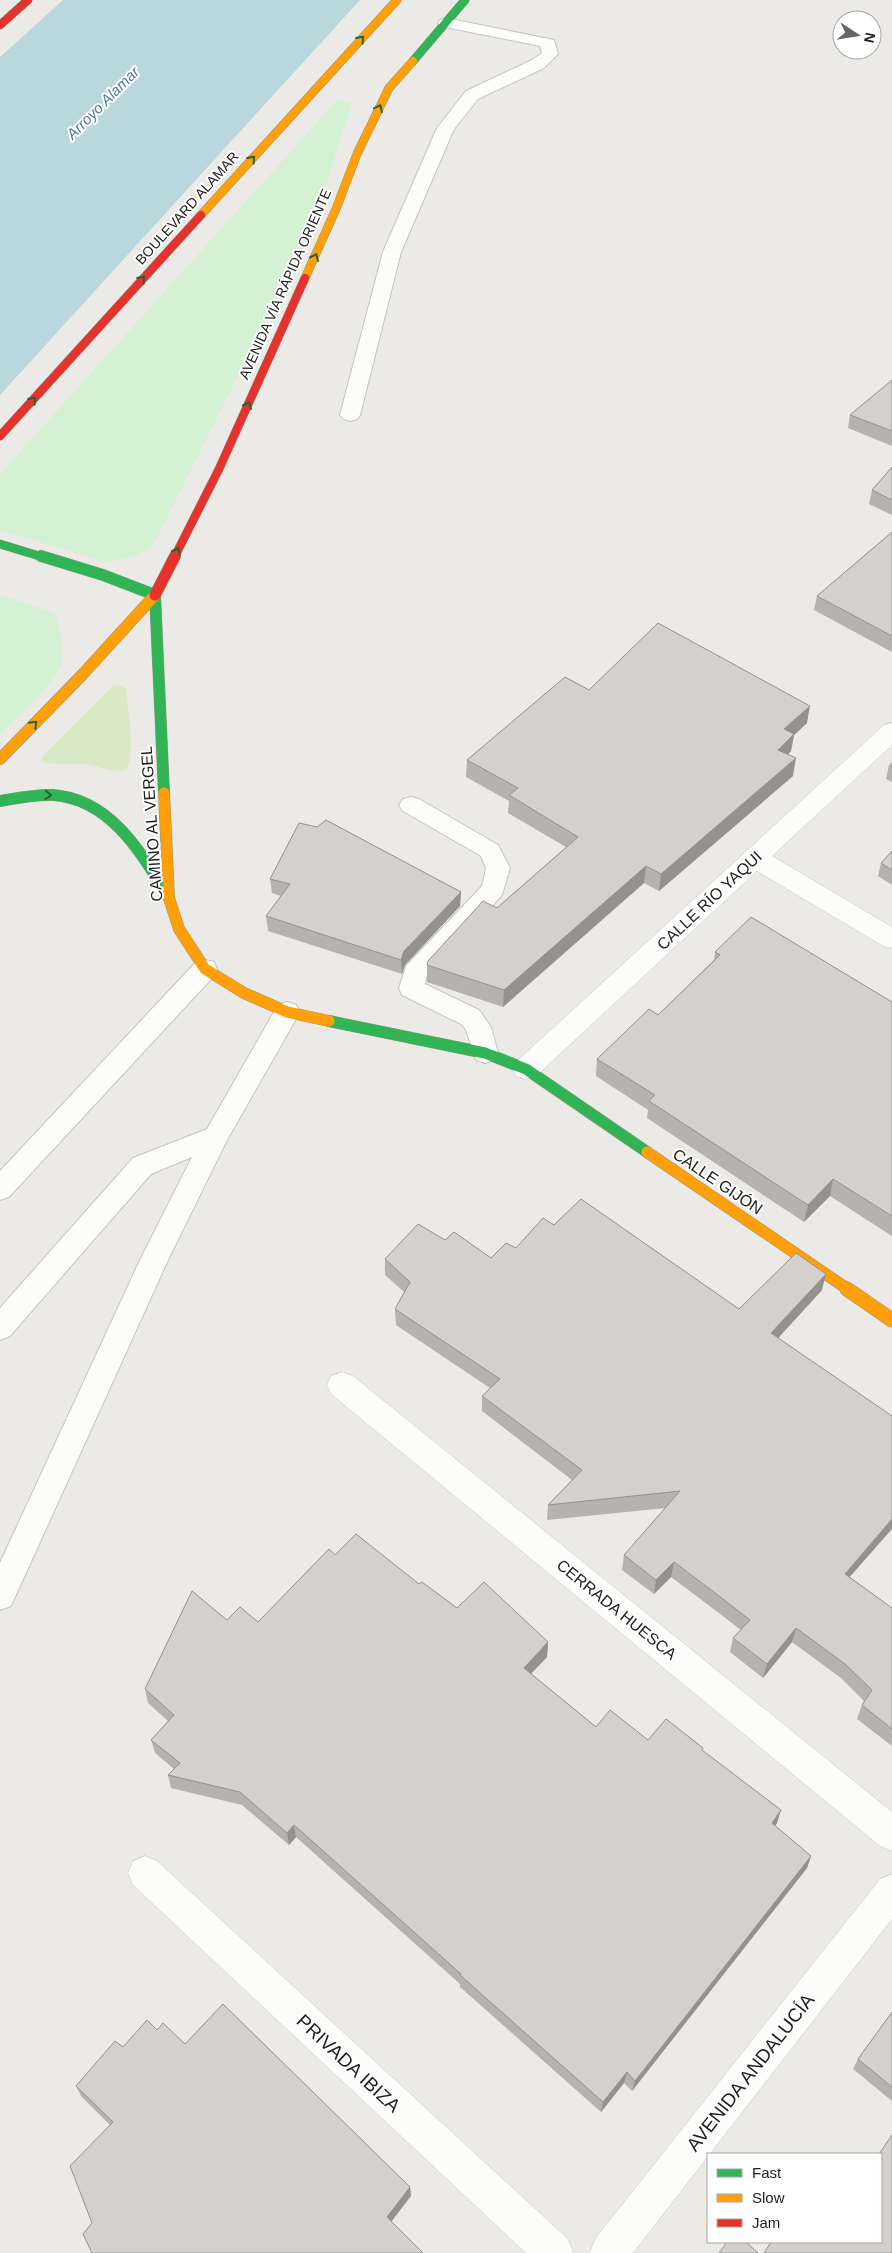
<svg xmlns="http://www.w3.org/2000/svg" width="892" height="2253" font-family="Arial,sans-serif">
  <rect width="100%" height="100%" fill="#eceae6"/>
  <!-- grass -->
  <path fill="#d9e8c6" d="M120 685 126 689C128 707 136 756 126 770 112 773 98 766 84 764 70 763 54 766 41 761L43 756 113 686Z"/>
  <!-- park -->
  <g fill="#d5f1d4">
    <path d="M338 99 352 104 323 194 304 245 153 546 136 556 106 562 0 530V474Z"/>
    <path d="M0 595 55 613C59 629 65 645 62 662 59 681 15 719 0 734Z"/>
  </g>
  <!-- water -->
  <path fill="#bbd7de" d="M63 0H360L0 395V57Z"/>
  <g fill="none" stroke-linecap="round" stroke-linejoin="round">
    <defs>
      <g id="lane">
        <path d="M446 18 554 40 558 54 544 68 478 99 454 129 401 252 360 415 357 419 350 421 343 419 340 415 383 252 437 128 466 91 532 60 542 53 540 46 440 26 438 23 440 20Z"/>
        <path d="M411 797 419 799 498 845 510 868 502 895 426 977 425 984 479 1010 491 1027 498 1053 494 1060 485 1063 476 1060 466 1030 461 1024 402 995 399 988 406 966 482 886 486 868 481 856 403 811 399 805 403 799Z"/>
        <path d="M205 960 214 962 217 969 214 976 9 1197 0 1200V1171L196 962Z"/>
        <path d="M287 1002 296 1005 300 1012 227 1140 168 1260 11 1606 0 1610V1563L140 1260 192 1157 151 1174 10 1336 0 1340V1308L133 1158 207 1129 278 1005Z"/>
      </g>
      <g id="street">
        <path d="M892 723V745L772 856 892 927V948L883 946 757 871 536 1076 526 1079 516 1076 513 1069 516 1062 884 725Z"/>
        <path d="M342 1372 353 1376 892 1812V1851L880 1846 331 1394 327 1385 331 1376Z"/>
        <path d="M145 1856 157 1861 568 2239 573 2253H526L133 1885 128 1873 133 1861Z"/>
        <path d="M892 1874V1919L633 2253H590L595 2239 880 1879Z"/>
      </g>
      <g id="fast-far1">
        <path d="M413 61 465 0"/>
        <path d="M0 544 46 558"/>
      </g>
      <g id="fast">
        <path d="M41 556 103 575 155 595 164 793"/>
        <path d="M0 801C18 798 36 794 53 795 111 799 142 854 169 898"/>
        <path d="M329 1021 485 1053 526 1069 647 1152"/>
      </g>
      <g id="slow-far2">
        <path d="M201 215 397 0"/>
        <path d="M305 278 336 209 357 154 389 88 413 61"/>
      </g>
      <g id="slow-far1">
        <path d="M0 759 82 675 155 595"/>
        <path d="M164 793 169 898 179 929 205 969 244 993 287 1012 329 1021"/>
        <path d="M647 1152 849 1290"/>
      </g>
      <path id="slow" d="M847 1289 892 1320"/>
      <g id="jam-far1">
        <path d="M0 25 28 0"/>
        <path d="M0 436 201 215"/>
        <path d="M174 558 219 469 305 278"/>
      </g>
      <path id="jam" d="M155 595 175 556"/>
    </defs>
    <!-- lane casing -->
    <use href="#lane" stroke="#c5c4c2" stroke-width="2"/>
    <!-- street casing -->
    <use href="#street" stroke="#c5c4c2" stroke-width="1"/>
    <!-- fast-far1 casing -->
    <use href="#fast-far1" stroke="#93957f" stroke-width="9"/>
    <!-- fast casing -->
    <use href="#fast" stroke="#93957f" stroke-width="12"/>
    <!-- slow-far2 casing -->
    <use href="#slow-far2" stroke="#93957f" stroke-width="9"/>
    <!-- slow-far1 casing -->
    <use href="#slow-far1" stroke="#93957f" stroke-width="12"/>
    <!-- slow casing -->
    <use href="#slow" stroke="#93957f" stroke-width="15"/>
    <!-- jam-far1 casing -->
    <use href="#jam-far1" stroke="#93957f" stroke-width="9"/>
    <!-- jam casing -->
    <use href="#jam" stroke="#93957f" stroke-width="12"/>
    <!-- lane -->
    <use href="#lane" fill="#fcfcfb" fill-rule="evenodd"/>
    <!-- street -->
    <use href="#street" fill="#fcfcfb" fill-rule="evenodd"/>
    <!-- fast-far1 -->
    <use href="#fast-far1" stroke="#30b455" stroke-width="8"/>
    <!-- fast -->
    <use href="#fast" stroke="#30b455" stroke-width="11"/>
    <!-- slow-far2 -->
    <use href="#slow-far2" stroke="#ff9f0a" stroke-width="8"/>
    <!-- slow-far1 -->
    <use href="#slow-far1" stroke="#ff9f0a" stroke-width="11"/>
    <!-- slow -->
    <use href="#slow" stroke="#ff9f0a" stroke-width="14"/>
    <!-- jam-far1 -->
    <use href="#jam-far1" stroke="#e5322d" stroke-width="8"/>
    <!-- jam -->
    <use href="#jam" stroke="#e5322d" stroke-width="11"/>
  </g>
  <!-- wall -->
  <g fill="#b5b3b0">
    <path d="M892 380V446L848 428 850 415Z"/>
    <path d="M892 467V515L869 504 872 490Z"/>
    <path d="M892 532V652L814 610 817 596Z"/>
    <path d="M589 690 807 723 794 735 791 751 788 755 793 776 659 891 644 883 503 1007 427 982V965L497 908 566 847 508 813 509 801 466 777 467 760Z"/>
    <path d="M892 762V782L886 779 889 765Z"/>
    <path d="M892 851V885L878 876 881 863Z"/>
    <path d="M270 879 461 892 460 906 405 965 402 974 268 931 266 916 281 896 272 893Z"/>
    <path d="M715 952 892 1002V1236L830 1196 804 1222 647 1118 648 1110 596 1076 597 1059 658 1015 714 960Z"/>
    <path d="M554 1225 739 1309 822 1290 778 1338 850 1577 892 1608V1746L857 1719 862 1705 864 1701 841 1678 792 1642 763 1678 730 1652 733 1638 741 1630 707 1604 671 1577 654 1594 622 1570 624 1555 666 1508 547 1520 548 1505 572 1480 482 1411V1396L490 1388 396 1325 395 1309 404 1292 385 1275V1259L445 1240 491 1258 516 1248Z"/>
    <path d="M335 1555 419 1584 457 1608 548 1642 547 1657 531 1674 596 1727 648 1740 703 1751 777 1823 775 1826 811 1856 807 1868 632 2091 624 2083 601 2112 460 1987V1984L296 1837 289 1845 242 1805 171 1788 168 1775 174 1769 155 1753 151 1740 168 1721 148 1703 145 1689 227 1620 258 1622Z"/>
    <path d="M892 2012V2101L853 2069 858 2059Z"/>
    <path d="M157 2030 185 2044 410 2187 411 2196 92 2223 110 2125 81 2096 76 2086 123 2047Z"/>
  </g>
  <!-- shaded-wall -->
  <g fill="#949290">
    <path d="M810 706 807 723 794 735 791 751 776 767 778 750 784 729Z"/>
    <path d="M796 758 793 776 659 891 661 874Z"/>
    <path d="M646 866 644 883 503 1007 504 990Z"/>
    <path d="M461 892 460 906 405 965 402 974 401 960 404 951Z"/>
    <path d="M833 1179 830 1196 804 1222 808 1205Z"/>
    <path d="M826 1274 822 1290 768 1349 771 1333Z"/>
    <path d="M892 1519V1529L840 1588 845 1574Z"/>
    <path d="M674 1562 671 1577 654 1594 656 1580Z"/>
    <path d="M796 1628 792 1642 763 1678 767 1664Z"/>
    <path d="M548 1642 547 1657 523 1682 524 1668Z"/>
    <path d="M781 1810 777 1823 768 1836 772 1823Z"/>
    <path d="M294 1825 296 1837 289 1845 287 1833Z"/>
    <path d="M811 1856 807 1868 632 2091 635 2081Z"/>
    <path d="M627 2072 624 2083 601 2112 603 2102Z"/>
    <path d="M410 2187 411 2196 388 2226 387 2217Z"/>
  </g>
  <!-- building -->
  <g fill="#d3d0cd" stroke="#949290">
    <path d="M892 380V431L850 415Z"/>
    <path d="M892 467V500L872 490Z"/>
    <path d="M892 532V636L817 596Z"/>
    <path d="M658 623 810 706 784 729 794 734 778 750 796 758 661 874 646 866 504 990 427 965 428 961 483 901 497 908 578 837 509 795 518 788 467 760 565 677 589 690Z"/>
    <path d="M326 820 461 892 404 951 401 960 266 916 290 884 270 879 299 823 317 827Z"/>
    <path d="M892 851V870L881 863Z"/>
    <path d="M751 917 892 1002V1216L833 1179 808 1205 649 1101 655 1095 597 1059 649 1009 658 1015 720 955 715 952Z"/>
    <path d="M581 1199 739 1309 796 1253 826 1274 771 1333 892 1416V1519L845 1574 892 1608V1729L862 1705 872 1690 845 1664 796 1628 767 1664 733 1638 750 1620 710 1589 674 1562 656 1580 624 1555 680 1491 548 1505 582 1470 482 1396 500 1379 395 1309 410 1282 385 1259 418 1224 445 1240 454 1232 491 1258 506 1243 516 1248 543 1218 554 1225Z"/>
    <path d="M356 1534 419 1584 422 1582 457 1608 484 1582 548 1642 524 1668 596 1727 610 1710 648 1740 666 1719 703 1748 702 1750 781 1810 772 1823 811 1856 635 2081 627 2072 603 2102 460 1975 461 1974 294 1825 287 1833 240 1792 168 1775 180 1763 151 1740 174 1715 145 1689 192 1591 227 1620 240 1607 258 1622 329 1549 335 1555Z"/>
    <path d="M223 2004 410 2187 387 2217 423 2253H92L83 2234 92 2223 70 2166 113 2122 76 2086 115 2041 123 2047 147 2020 157 2030 163 2023 185 2044Z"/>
    <path d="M892 2012V2087L858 2059Z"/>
    <path d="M892 2135V2253H764L771 2242H881V2154H879Z"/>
    <path d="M727 2242H746L758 2253H719Z"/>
  </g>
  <!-- one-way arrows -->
  <defs><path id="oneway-chevron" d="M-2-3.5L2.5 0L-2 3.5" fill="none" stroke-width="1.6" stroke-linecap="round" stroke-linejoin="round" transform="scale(1.25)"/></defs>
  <g stroke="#266237">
    <use href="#oneway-chevron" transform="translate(361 39) rotate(-48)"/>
    <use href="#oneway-chevron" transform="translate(379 108) rotate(-64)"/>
    <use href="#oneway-chevron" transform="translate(252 159) rotate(-48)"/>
    <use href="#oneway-chevron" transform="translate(315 257) rotate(-66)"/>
    <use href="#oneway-chevron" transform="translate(142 279) rotate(-48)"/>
    <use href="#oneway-chevron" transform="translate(33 400) rotate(-48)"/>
    <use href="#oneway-chevron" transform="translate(248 405) rotate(-66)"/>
    <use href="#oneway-chevron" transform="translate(177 551) rotate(-63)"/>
    <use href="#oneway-chevron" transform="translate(34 724) rotate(-46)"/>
    <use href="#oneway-chevron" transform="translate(48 795) rotate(4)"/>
  </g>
  <g text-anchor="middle" stroke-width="4" stroke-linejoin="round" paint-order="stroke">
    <!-- far-street labels -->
    <g font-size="14" fill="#1e1e1e" stroke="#fff">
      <text transform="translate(187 208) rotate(-48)" y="5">BOULEVARD ALAMAR</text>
      <text transform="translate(285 284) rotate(-66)" y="5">AVENIDA VÍA RÁPIDA ORIENTE</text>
    </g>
    <!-- far-water labels -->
    <g font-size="15" font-style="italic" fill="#4b77a2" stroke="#fff">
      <text transform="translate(103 103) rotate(-45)" y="5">Arroyo Alamar</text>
    </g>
    <!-- street labels -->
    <g font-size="16" fill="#1e1e1e" stroke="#fff">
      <text transform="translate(151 824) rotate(-94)" y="6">CAMINO AL VERGEL</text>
      <text transform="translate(709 900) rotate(-43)" y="6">CALLE RÍO YAQUI</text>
      <text transform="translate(718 1181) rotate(34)" y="6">CALLE GIJÓN</text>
      <text transform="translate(617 1609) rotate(39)" y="6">CERRADA HUESCA</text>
    </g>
    <!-- near-street labels -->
    <g font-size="19" fill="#1e1e1e" stroke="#fff">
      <text transform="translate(349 2063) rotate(43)" y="7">PRIVADA IBIZA</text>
      <text transform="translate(750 2072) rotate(-52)" y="7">AVENIDA ANDALUCÍA</text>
    </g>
  </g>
  <!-- legend -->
  <rect x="707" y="2153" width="175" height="90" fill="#ffffff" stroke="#a5a5a5"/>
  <rect x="717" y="2169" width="25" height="8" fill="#30b455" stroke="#a5a5a5"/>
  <text x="752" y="2178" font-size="15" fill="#1e1e1e">Fast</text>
  <rect x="717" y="2194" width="25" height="8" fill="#ff9f0a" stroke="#a5a5a5"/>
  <text x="752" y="2203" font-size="15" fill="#1e1e1e">Slow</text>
  <rect x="717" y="2219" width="25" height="8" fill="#e5322d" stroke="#a5a5a5"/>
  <text x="752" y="2228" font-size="15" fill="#1e1e1e">Jam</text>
  <!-- north arrow -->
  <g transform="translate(857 35) rotate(102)"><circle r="24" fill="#ffffff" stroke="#a5a5a5"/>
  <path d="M0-4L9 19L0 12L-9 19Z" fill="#666564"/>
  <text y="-8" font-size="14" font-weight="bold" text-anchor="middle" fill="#1e1e1e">N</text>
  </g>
</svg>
